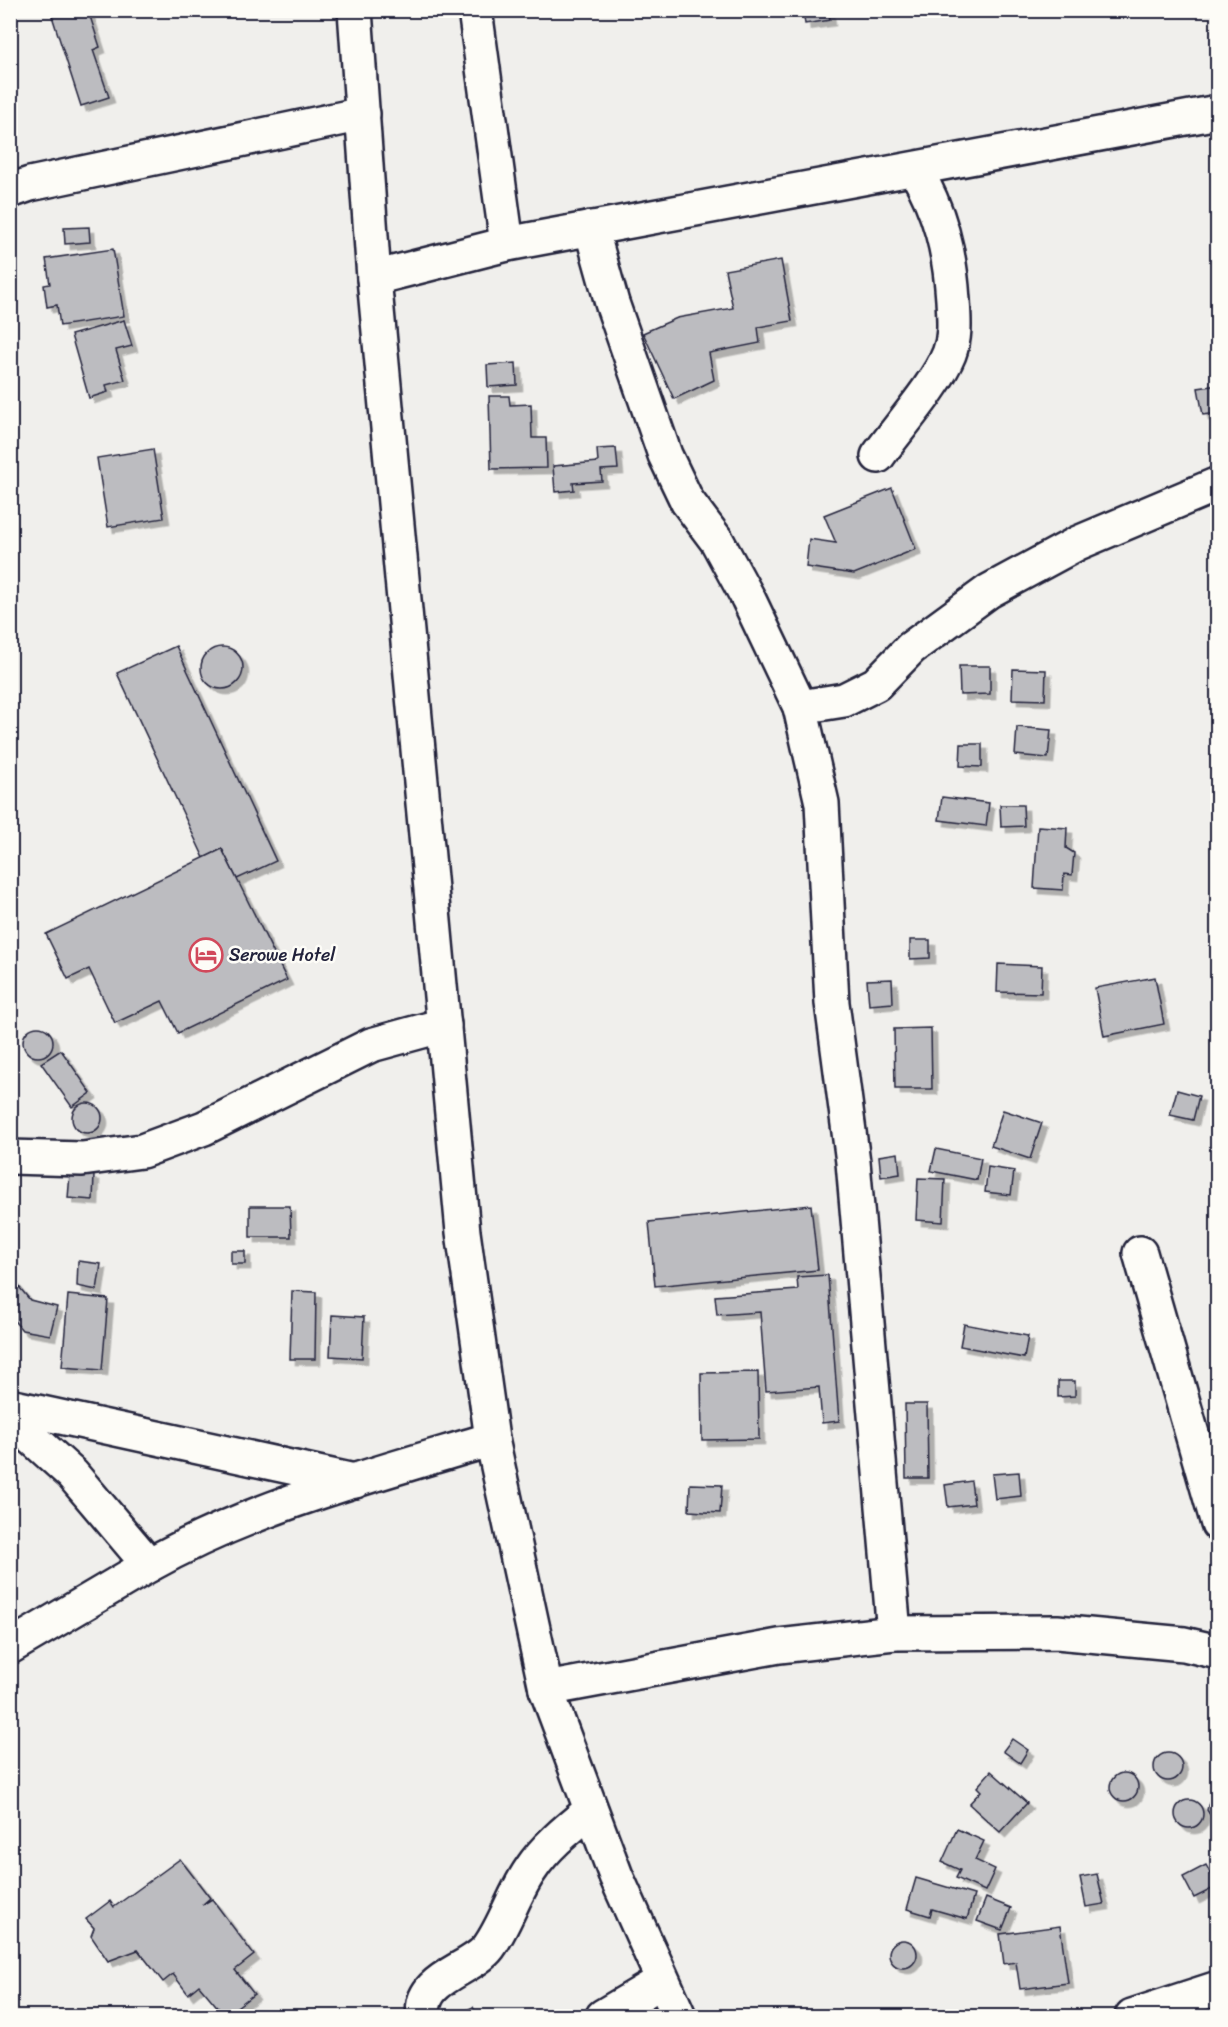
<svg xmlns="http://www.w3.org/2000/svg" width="1228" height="2027" font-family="Sriracha,sans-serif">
  <defs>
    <filter id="shadow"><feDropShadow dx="5.5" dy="5.5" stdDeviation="0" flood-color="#0004"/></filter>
  </defs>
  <rect width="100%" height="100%" fill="#f0efec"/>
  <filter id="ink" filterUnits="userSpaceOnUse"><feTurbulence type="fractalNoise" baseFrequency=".0167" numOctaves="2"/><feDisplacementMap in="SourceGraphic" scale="12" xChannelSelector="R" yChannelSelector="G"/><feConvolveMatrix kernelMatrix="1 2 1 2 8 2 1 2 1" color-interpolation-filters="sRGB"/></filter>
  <g filter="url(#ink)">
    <!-- building -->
    <g fill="#bcbcc0" stroke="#22223b" stroke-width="1.5" filter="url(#shadow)">
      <path d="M59 10H88L100 47 93 50 109 97 81 106 51 13Z"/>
      <path d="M803 10H829L830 20 805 24Z"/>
      <path d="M89 227 90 242 65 244 64 228Z"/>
      <path d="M113 249 124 316 60 326 57 305 47 307 44 285 50 284 46 259Z"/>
      <path d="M781 260 792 321 758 327 760 343 709 353 714 380 674 399 643 333 677 318 733 308 725 270Z"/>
      <path d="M124 320 132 346 116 350 125 380 106 385 108 392 89 398 71 335Z"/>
      <path d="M516 363 517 385 488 387 487 365Z"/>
      <path d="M1218 385V413L1203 415 1198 388Z"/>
      <path d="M489 396H509L510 405 531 404 532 438H546L547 468 491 469Z"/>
      <path d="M616 448 618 469 601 470 602 481 573 483 574 490 555 492 553 466 598 462 597 449Z"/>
      <path d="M153 449 164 518 108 527 97 458Z"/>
      <path d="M892 488 916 549 854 574 806 567 809 539 836 543 824 515Z"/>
      <path d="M176 646 276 861 237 879 222 849 204 858 117 673Z"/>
      <circle cx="222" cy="668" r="21"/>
      <path d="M959 666H990V694L960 695Z"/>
      <path d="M1013 669 1046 670 1045 700 1012 699Z"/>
      <path d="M1017 727 1051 730 1048 758 1015 755Z"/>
      <path d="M961 744H982V767L960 766Z"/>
      <path d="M942 797 989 803 986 826 939 820Z"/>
      <path d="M1000 805H1023L1024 826 1001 827Z"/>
      <path d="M1038 826 1067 828 1066 848 1074 853 1072 875 1064 874 1063 890 1034 888Z"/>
      <path d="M222 849 287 980 178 1033 162 1001 115 1023 89 969 68 979 46 934Z"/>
      <path d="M910 940H930V958L910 959Z"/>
      <path d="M998 964 1042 966 1041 993 997 992Z"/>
      <path d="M1155 977 1164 1024 1104 1036 1095 988Z"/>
      <path d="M892 979 893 1003 869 1005 867 980Z"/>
      <circle cx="38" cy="1042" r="15"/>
      <path d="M931 1028 932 1089H895L894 1029Z"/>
      <path d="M61 1050 91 1093 72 1107 41 1063Z"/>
      <path d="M1177 1090 1199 1096 1193 1120 1170 1115Z"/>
      <circle cx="87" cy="1118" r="15"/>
      <path d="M1003 1110 1042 1123 1030 1159 991 1146Z"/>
      <path d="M936 1149 981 1158 977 1180 931 1171Z"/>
      <path d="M898 1153 900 1174 881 1177 879 1156Z"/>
      <path d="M988 1167 1014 1171 1011 1195 985 1192Z"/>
      <path d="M70 1174 94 1175 93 1200 68 1198Z"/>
      <path d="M918 1178 945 1179 943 1222 916 1220Z"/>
      <path d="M811 1205 818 1270 655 1286 649 1222Z"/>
      <path d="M250 1206H290L291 1237H250Z"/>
      <rect x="231" y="1251" width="14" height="13"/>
      <path d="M78 1261 101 1264 97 1290 77 1286Z"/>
      <path d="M828 1275 839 1421 822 1423 819 1387 766 1391 760 1312 717 1315 715 1296 798 1290 797 1277Z"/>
      <path d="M10 1276 30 1300 57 1307 50 1335 22 1330 10 1316Z"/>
      <path d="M292 1291 316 1292 315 1359H290Z"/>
      <path d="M68 1295 108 1299 102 1370 62 1367Z"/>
      <path d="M332 1315 364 1317 362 1358 330 1356Z"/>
      <path d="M964 1324 1028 1336 1024 1358 960 1346Z"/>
      <path d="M758 1372 759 1439 702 1440 701 1373Z"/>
      <path d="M1058 1381H1075V1396L1058 1397Z"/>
      <path d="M905 1404H927L928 1478H906Z"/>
      <path d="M1019 1472 1021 1496 995 1499 992 1474Z"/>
      <path d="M971 1481 974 1504 948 1507 945 1485Z"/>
      <path d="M690 1484 722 1485 720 1513 689 1511Z"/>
      <path d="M1012 1739 1028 1750 1020 1763 1003 1751Z"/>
      <circle cx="1168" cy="1767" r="14"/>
      <path d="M991 1771 1027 1803 1000 1832 969 1804 981 1791 977 1787Z"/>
      <circle cx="1124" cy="1787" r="14"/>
      <path d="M1215 1795H1218V1821L1212 1818 1207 1810 1209 1802Z"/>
      <circle cx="1189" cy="1814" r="14"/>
      <path d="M957 1829 984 1841 975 1860 995 1869 985 1891 956 1878 960 1870 942 1862Z"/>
      <path d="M180 1859 210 1898 202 1905 212 1899 254 1955 235 1970 254 1994 225 2016 199 1985 188 1994 173 1974 163 1982 138 1950 108 1961 91 1936 94 1928 86 1919 110 1901 114 1907Z"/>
      <path d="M1206 1865 1218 1886 1194 1898 1183 1877Z"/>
      <path d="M1097 1874 1104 1904 1086 1907 1080 1877Z"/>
      <path d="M916 1878 974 1895 967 1919 932 1909 930 1916 907 1909Z"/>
      <path d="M986 1898 1011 1908 1002 1930 977 1921Z"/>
      <path d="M1060 1926 1068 1983 1020 1989 1016 1962 1004 1964 1000 1934Z"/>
      <circle cx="903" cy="1954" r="14"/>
      <path d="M473 2007 478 2016H454Z"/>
    </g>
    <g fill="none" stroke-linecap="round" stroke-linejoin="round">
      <defs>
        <g id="minor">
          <path d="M475 10 507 244"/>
          <path d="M10 191 30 184 363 114"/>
          <path d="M591 228 612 303 665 455 687 501 717 541 748 598 800 707 822 803 832 1003 853 1162 894 1633"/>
          <path d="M374 278 507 244 1218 112"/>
          <path d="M878 456C897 429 937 384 949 354 956 336 954 319 953 300 950 252 940 211 915 169"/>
          <path d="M800 707 844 700 876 684 911 648 989 591 1078 543 1218 484"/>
          <path d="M10 1157 82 1159 142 1151 204 1128 371 1045 444 1025"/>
          <path d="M1140 1253 1218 1524"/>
          <path d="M10 1406 355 1481"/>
          <path d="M10 1418 72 1474 149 1565C256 1505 376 1474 492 1439"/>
          <path d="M10 1647 149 1565"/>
          <path d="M546 1689 779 1646 894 1633 1057 1632 1184 1644 1218 1652"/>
          <path d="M424 2016C417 1978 472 1970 489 1947 506 1923 514 1893 531 1869 546 1846 569 1828 590 1811"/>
          <path d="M603 2016 662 1981"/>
          <path d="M1132 2016 1218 1988"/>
        </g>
        <path id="major" d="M355 10 374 278 463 1232 492 1439 546 1689 616 1876 679 2016"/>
      </defs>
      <!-- minor casing -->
      <use href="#minor" stroke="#22223b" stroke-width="38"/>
      <!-- major casing -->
      <use href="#major" stroke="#22223b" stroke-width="38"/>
      <!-- minor -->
      <use href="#minor" stroke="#fdfcf7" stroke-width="33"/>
      <!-- major -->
      <use href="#major" stroke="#fdfcf7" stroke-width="33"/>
    </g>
  </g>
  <!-- icons -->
  <defs>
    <symbol id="hotel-ring" viewBox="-11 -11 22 22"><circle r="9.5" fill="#fdfcf7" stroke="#d1495b" stroke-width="1.5"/><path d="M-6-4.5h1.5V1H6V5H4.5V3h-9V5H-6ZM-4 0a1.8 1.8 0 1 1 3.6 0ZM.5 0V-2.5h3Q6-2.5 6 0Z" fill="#d1495b"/></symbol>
  </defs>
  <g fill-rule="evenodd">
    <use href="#hotel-ring" x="187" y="936" width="38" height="38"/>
  </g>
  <g text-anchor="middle" stroke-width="5" stroke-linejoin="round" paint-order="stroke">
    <!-- poi labels -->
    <g font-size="18" fill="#22223b" stroke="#fdfcf7" text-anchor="start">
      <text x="229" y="961">Serowe Hotel</text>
    </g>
  </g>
  <!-- margin -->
  <rect width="1228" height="2027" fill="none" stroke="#fdfcf7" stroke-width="36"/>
  <rect x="18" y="18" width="1192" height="1991" fill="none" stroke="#22223b" stroke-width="2" filter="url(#ink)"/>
</svg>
